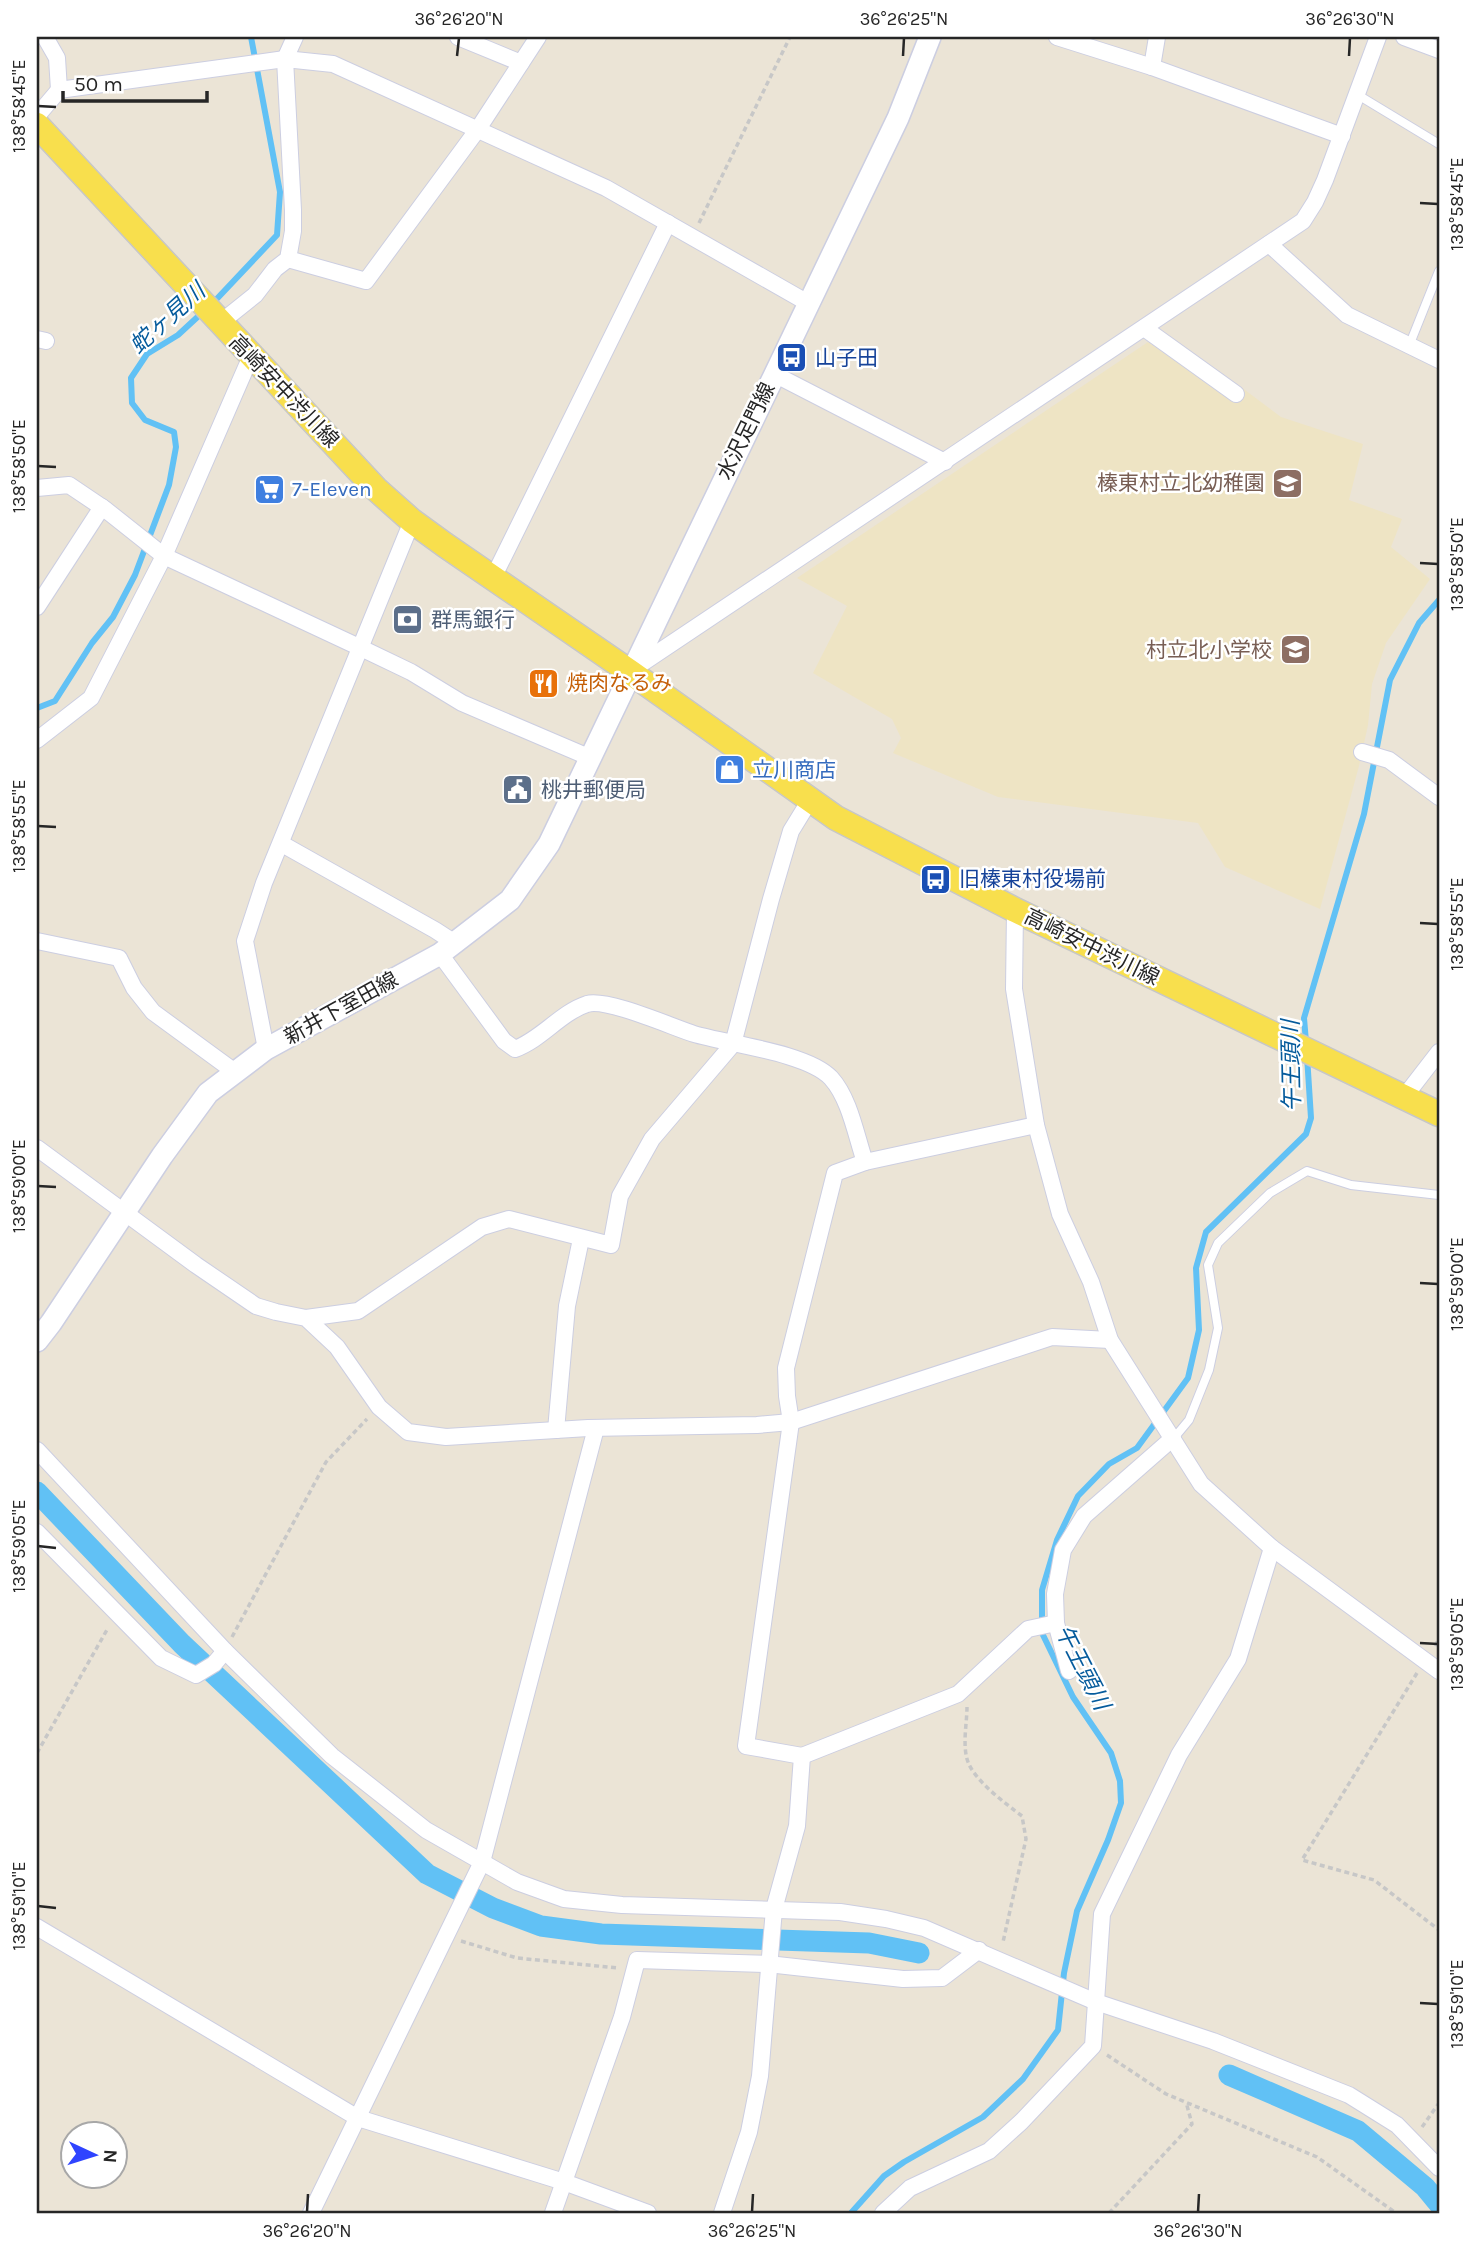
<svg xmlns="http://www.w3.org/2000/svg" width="1476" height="2250" font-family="Karla,'Noto Sans JP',sans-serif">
  <rect width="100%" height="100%" fill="#ebe4d6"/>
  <!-- education -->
  <path fill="#eee4c4" d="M1148 342 1232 399 1241 387 1281 417 1363 444 1349 500 1402 519 1391 547 1430 579 1386 643 1372 684 1368 725 1359 766 1320 909 1225 867 1198 823 998 797 893 753 901 738 892 719 813 673 847 606 797 578Z"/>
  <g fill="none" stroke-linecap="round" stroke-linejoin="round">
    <!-- stream -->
    <g stroke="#61c1f5" stroke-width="6">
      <path d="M212 304 277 235 280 192 251 37"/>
      <path d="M37 708 55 701 92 643 113 617 135 575 169 485 176 447 174 432 145 420 132 403 131 378 147 354 178 335 204 311"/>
      <path d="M1306 1042 1304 1018 1364 814 1390 680 1419 623 1439 600"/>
      <path d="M851 2213 884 2176 904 2162 983 2117 1023 2079 1058 2030 1064 1973 1077 1911 1108 1840 1121 1803 1120 1781 1111 1753 1073 1697 1042 1633V1590L1057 1540 1078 1496 1109 1464 1137 1448 1188 1378 1199 1330 1196 1268 1206 1232 1306 1134 1311 1118 1307 1056"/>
    </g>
    <!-- canal -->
    <g stroke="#61c1f5" stroke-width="21">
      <path d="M37 1492 182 1644 427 1874 493 1908 541 1926 601 1934 869 1943 919 1953"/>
      <path d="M1229 2075 1358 2131 1425 2187 1439 2204"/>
    </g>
    <defs>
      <g id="service">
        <path d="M1358 95 1439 144"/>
        <path d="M1409 346 1439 271"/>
        <path d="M1174 1438 1189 1420 1209 1370 1218 1328 1208 1265 1218 1243 1270 1193 1307 1171 1351 1185 1439 1195"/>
      </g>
      <g id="minor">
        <path d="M45 37 57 58 59 90"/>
        <path d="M458 37 521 63"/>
        <path d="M1057 37 1152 67 1342 136"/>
        <path d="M1404 37 1439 50"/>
        <path d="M1152 67 1157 37"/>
        <path d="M37 116 59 90 285 59 333 64 606 188 808 303"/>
        <path d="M1269 244 1347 315 1439 360"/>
        <path d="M288 259 366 281 478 129 538 37"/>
        <path d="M220 323 255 295 275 269 288 259 293 231V210L285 59 295 37"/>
        <path d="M1144 328 1236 394"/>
        <path d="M37 339 46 341"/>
        <path d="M774 374 945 462"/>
        <path d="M37 488 69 485 106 510 164 556 361 648 411 672 462 703 591 758"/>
        <path d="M493 578 668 223"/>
        <path d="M37 607 102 507"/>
        <path d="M632 670 1303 221 1315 202 1325 180 1378 37"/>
        <path d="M37 740 91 698 164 556 251 356"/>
        <path d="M1362 752 1389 760 1439 797"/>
        <path d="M282 844 435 930 455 943"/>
        <path d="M1015 910 1014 989 1036 1125 1060 1214 1091 1282 1110 1340 1201 1484 1272 1548 1439 1671"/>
        <path d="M37 941 119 958 134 988 153 1012 235 1072"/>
        <path d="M440 954 504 1041 515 1049C542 1039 560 1013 587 1004 607 998 672 1027 694 1034 728 1044 808 1053 831 1078 850 1099 856 1136 865 1162"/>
        <path d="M266 1049 245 941 264 883 412 521"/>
        <path d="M1405 1096 1439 1052"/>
        <path d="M37 1148 196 1265 256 1306 276 1312 306 1318 337 1347 379 1407 408 1432 446 1437 588 1428 757 1425 791 1422 1052 1337 1110 1340"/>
        <path d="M306 1318 358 1311 482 1227 509 1219 611 1245 620 1196 652 1139 733 1044 771 899 791 831 810 800"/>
        <path d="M556 1430 567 1306 581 1239"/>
        <path d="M37 1450 225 1651 332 1756 426 1830 517 1882 564 1899 622 1905 840 1912 886 1919 924 1928 1096 2002 1213 2041 1349 2095 1397 2125 1439 2168"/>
        <path d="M37 1532 161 1658 196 1675 214 1664 225 1651"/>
        <path d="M1069 1671 1056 1623 1055 1594 1063 1550 1084 1516 1173 1438"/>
        <path d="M802 1756 958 1694 1028 1629 1056 1623"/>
        <path d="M37 1927 358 2118 564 2182 648 2213"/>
        <path d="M311 2213 482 1862 596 1428"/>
        <path d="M553 2213 622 2017 637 1960 768 1964 903 1979 942 1978 979 1950"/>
        <path d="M722 2213 749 2132 760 2076 774 1909 797 1826 802 1756 746 1746 791 1422 787 1396 786 1368 835 1173 865 1162 1036 1125"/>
        <path d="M883 2213 910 2188 989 2151 1021 2122 1093 2046 1102 1914 1179 1755 1238 1659 1272 1548"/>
      </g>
      <path id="secondary" d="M37 1341 51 1323 162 1156 208 1093 266 1049 440 954 510 900 549 844 898 118 930 37"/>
      <path id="primary" d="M37 125 376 489 412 521 445 545 630 672 836 818 1015 910 1439 1114"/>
    </defs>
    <!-- service casing -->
    <use href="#service" stroke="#cccee1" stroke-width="10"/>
    <!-- minor casing -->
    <use href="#minor" stroke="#cccee1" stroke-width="18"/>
    <!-- secondary casing -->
    <use href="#secondary" stroke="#cccee1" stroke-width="24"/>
    <!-- primary casing -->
    <use href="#primary" stroke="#c7c7c7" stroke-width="27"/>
    <!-- path -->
    <g stroke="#c7c7c7" stroke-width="3.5" stroke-dasharray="5 3.5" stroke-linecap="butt">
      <path d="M699 223 790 37"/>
      <path d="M232 1637 326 1462 367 1419"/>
      <path d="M1435 1646 1439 1638"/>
      <path d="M1417 1673 1302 1860 1374 1880 1439 1930"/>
      <path d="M967 1707C967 1723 962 1746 968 1762 975 1781 1006 1804 1022 1816L1026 1839 1003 1942"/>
      <path d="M37 1753 108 1628"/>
      <path d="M461 1941 517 1958 618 1968"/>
      <path d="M1107 2055 1166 2094 1317 2157 1396 2213"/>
      <path d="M1422 2127 1439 2103"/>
      <path d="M1109 2213 1192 2124 1186 2102"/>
    </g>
    <!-- service -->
    <use href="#service" stroke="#fff" stroke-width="8"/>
    <!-- minor -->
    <use href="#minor" stroke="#fff" stroke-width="16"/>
    <!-- secondary -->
    <use href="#secondary" stroke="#fff" stroke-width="21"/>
    <!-- primary -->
    <use href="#primary" stroke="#f8df4d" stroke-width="24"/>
  </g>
  <!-- ticks -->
  <path fill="none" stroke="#262626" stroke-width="2.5" d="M457 56 459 38M903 56 904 38M1349 56 1350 38M38 106 56 107M1420 203 1438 204M38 466 56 467M1420 563 1438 564M38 826 56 827M1420 923 1438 924M38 1186 56 1187M1420 1283 1438 1284M38 1546 56 1548M1420 1643 1438 1644M38 1906 56 1908M1420 2003 1438 2004M307 2212 308 2194M752 2212 753 2194M1198 2212 1199 2194"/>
  <!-- icons -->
  <defs>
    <symbol id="bus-square" viewBox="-11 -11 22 22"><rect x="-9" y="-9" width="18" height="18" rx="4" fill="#1a4fb4" stroke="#fff"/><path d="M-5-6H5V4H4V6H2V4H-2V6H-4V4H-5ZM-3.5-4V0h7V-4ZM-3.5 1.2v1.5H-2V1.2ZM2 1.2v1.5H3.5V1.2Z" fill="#fff"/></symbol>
    <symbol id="school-square" viewBox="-11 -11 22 22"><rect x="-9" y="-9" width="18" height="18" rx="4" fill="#8d6e63" stroke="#fff"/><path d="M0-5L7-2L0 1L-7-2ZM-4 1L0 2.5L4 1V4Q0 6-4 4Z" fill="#fff"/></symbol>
    <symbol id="supermarket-square" viewBox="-11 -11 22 22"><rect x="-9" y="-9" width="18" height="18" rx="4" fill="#3f7fe0" stroke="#fff"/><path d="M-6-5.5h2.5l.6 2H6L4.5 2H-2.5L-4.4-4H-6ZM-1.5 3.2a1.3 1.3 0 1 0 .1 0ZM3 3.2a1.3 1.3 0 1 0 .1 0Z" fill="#fff"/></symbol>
    <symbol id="bank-square" viewBox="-11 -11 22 22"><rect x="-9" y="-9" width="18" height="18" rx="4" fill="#5c6f8a" stroke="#fff"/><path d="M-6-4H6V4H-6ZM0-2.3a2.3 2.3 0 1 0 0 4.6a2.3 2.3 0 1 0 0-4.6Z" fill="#fff"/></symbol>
    <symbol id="restaurant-square" viewBox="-11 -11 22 22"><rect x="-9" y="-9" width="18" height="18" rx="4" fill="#e8710a" stroke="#fff"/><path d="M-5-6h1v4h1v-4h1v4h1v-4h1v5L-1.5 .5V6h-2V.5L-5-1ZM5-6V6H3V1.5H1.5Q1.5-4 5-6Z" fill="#fff"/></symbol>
    <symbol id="shop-square" viewBox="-11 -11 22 22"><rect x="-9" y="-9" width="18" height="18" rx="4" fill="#3f7fe0" stroke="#fff"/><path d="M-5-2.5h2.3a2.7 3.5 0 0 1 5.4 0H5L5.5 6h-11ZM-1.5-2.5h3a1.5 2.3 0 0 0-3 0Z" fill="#fff"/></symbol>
    <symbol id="civic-square" viewBox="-11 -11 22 22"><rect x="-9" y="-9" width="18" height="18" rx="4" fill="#5c6f8a" stroke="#fff"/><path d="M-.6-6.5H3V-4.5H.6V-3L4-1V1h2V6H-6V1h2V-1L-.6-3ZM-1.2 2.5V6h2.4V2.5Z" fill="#fff"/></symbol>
  </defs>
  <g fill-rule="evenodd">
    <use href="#bus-square" x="774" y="340" width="35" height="35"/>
    <use href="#school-square" x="1270" y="466" width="35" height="35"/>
    <use href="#supermarket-square" x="252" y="472" width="35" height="35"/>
    <use href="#bank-square" x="390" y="602" width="35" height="35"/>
    <use href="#school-square" x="1278" y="632" width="35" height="35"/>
    <use href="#restaurant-square" x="526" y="666" width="35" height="35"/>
    <use href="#shop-square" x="712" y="752" width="35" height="35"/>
    <use href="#civic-square" x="500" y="772" width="35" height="35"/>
    <use href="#bus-square" x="918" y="862" width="35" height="35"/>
  </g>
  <g text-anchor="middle" stroke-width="5" stroke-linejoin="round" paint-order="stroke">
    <!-- transit labels -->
    <g font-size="21" fill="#164399" stroke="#fff" text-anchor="start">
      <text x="815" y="365">山子田</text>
      <text x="959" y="886">旧榛東村役場前</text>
    </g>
    <!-- street labels -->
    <g font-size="21" fill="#262626" stroke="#fff">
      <text transform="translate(284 391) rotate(46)" y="7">高崎安中渋川線</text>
      <text transform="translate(746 431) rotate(-64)" y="7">水沢足門線</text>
      <text transform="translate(1092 947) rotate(26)" y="7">高崎安中渋川線</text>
      <text transform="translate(341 1008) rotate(-29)" y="7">新井下室田線</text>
    </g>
    <!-- education labels -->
    <g font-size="21" fill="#785e54" stroke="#fff" text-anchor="end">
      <text x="1265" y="490">榛東村立北幼稚園</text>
      <text x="1272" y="657">村立北小学校</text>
    </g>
    <!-- shop labels -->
    <g font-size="21" fill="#366cbe" stroke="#fff" text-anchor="start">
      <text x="292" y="496">7-Eleven</text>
      <text x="752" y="777">立川商店</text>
    </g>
    <!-- service labels -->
    <g font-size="21" fill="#4e5e75" stroke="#fff" text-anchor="start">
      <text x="431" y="627">群馬銀行</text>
      <text x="541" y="797">桃井郵便局</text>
    </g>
    <!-- food labels -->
    <g font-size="21" fill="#c56008" stroke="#fff" text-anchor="start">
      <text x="567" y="690">焼肉なるみ</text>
    </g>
    <!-- water labels -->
    <g font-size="23" font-style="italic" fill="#055b9c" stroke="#fff">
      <text transform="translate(167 318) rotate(-42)" y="8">蛇ヶ見川</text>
      <text transform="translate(1291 1066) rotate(-91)" y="8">午王頭川</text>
      <text transform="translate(1083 1667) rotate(63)" y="8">午王頭川</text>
    </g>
  </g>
  <!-- border -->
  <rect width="1476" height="2250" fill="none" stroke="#ffffff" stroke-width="77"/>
  <!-- north arrow -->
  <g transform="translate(94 2155) rotate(94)"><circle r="33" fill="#ffffff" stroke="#a8a8a8" stroke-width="2"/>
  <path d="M0-5L12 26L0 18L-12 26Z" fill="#2f44ff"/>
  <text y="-10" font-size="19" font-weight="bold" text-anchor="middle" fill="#262626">N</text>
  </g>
  <!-- scale -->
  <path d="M63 91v10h144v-10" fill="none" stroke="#262626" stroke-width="3.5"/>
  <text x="74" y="91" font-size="21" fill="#262626" stroke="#ffffff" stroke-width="5" paint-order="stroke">50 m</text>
  <rect x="38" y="38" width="1400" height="2174" fill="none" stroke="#262626" stroke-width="2.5"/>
  <g font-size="18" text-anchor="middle" fill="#262626">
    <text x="459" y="25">36°26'20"N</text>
    <text x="904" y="25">36°26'25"N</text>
    <text x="1350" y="25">36°26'30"N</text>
    <text transform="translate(19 106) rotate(-90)" y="6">138°58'45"E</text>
    <text transform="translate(1457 204) rotate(-90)" y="6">138°58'45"E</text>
    <text transform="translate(19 466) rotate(-90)" y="6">138°58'50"E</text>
    <text transform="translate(1457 564) rotate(-90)" y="6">138°58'50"E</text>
    <text transform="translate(19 826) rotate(-90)" y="6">138°58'55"E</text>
    <text transform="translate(1457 924) rotate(-90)" y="6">138°58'55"E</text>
    <text transform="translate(19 1186) rotate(-90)" y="6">138°59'00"E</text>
    <text transform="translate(1457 1284) rotate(-90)" y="6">138°59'00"E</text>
    <text transform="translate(19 1546) rotate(-90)" y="6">138°59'05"E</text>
    <text transform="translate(1457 1644) rotate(-90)" y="6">138°59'05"E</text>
    <text transform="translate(19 1906) rotate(-90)" y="6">138°59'10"E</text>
    <text transform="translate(1457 2004) rotate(-90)" y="6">138°59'10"E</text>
    <text x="307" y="2237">36°26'20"N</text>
    <text x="752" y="2237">36°26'25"N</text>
    <text x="1198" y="2237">36°26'30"N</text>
  </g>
</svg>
